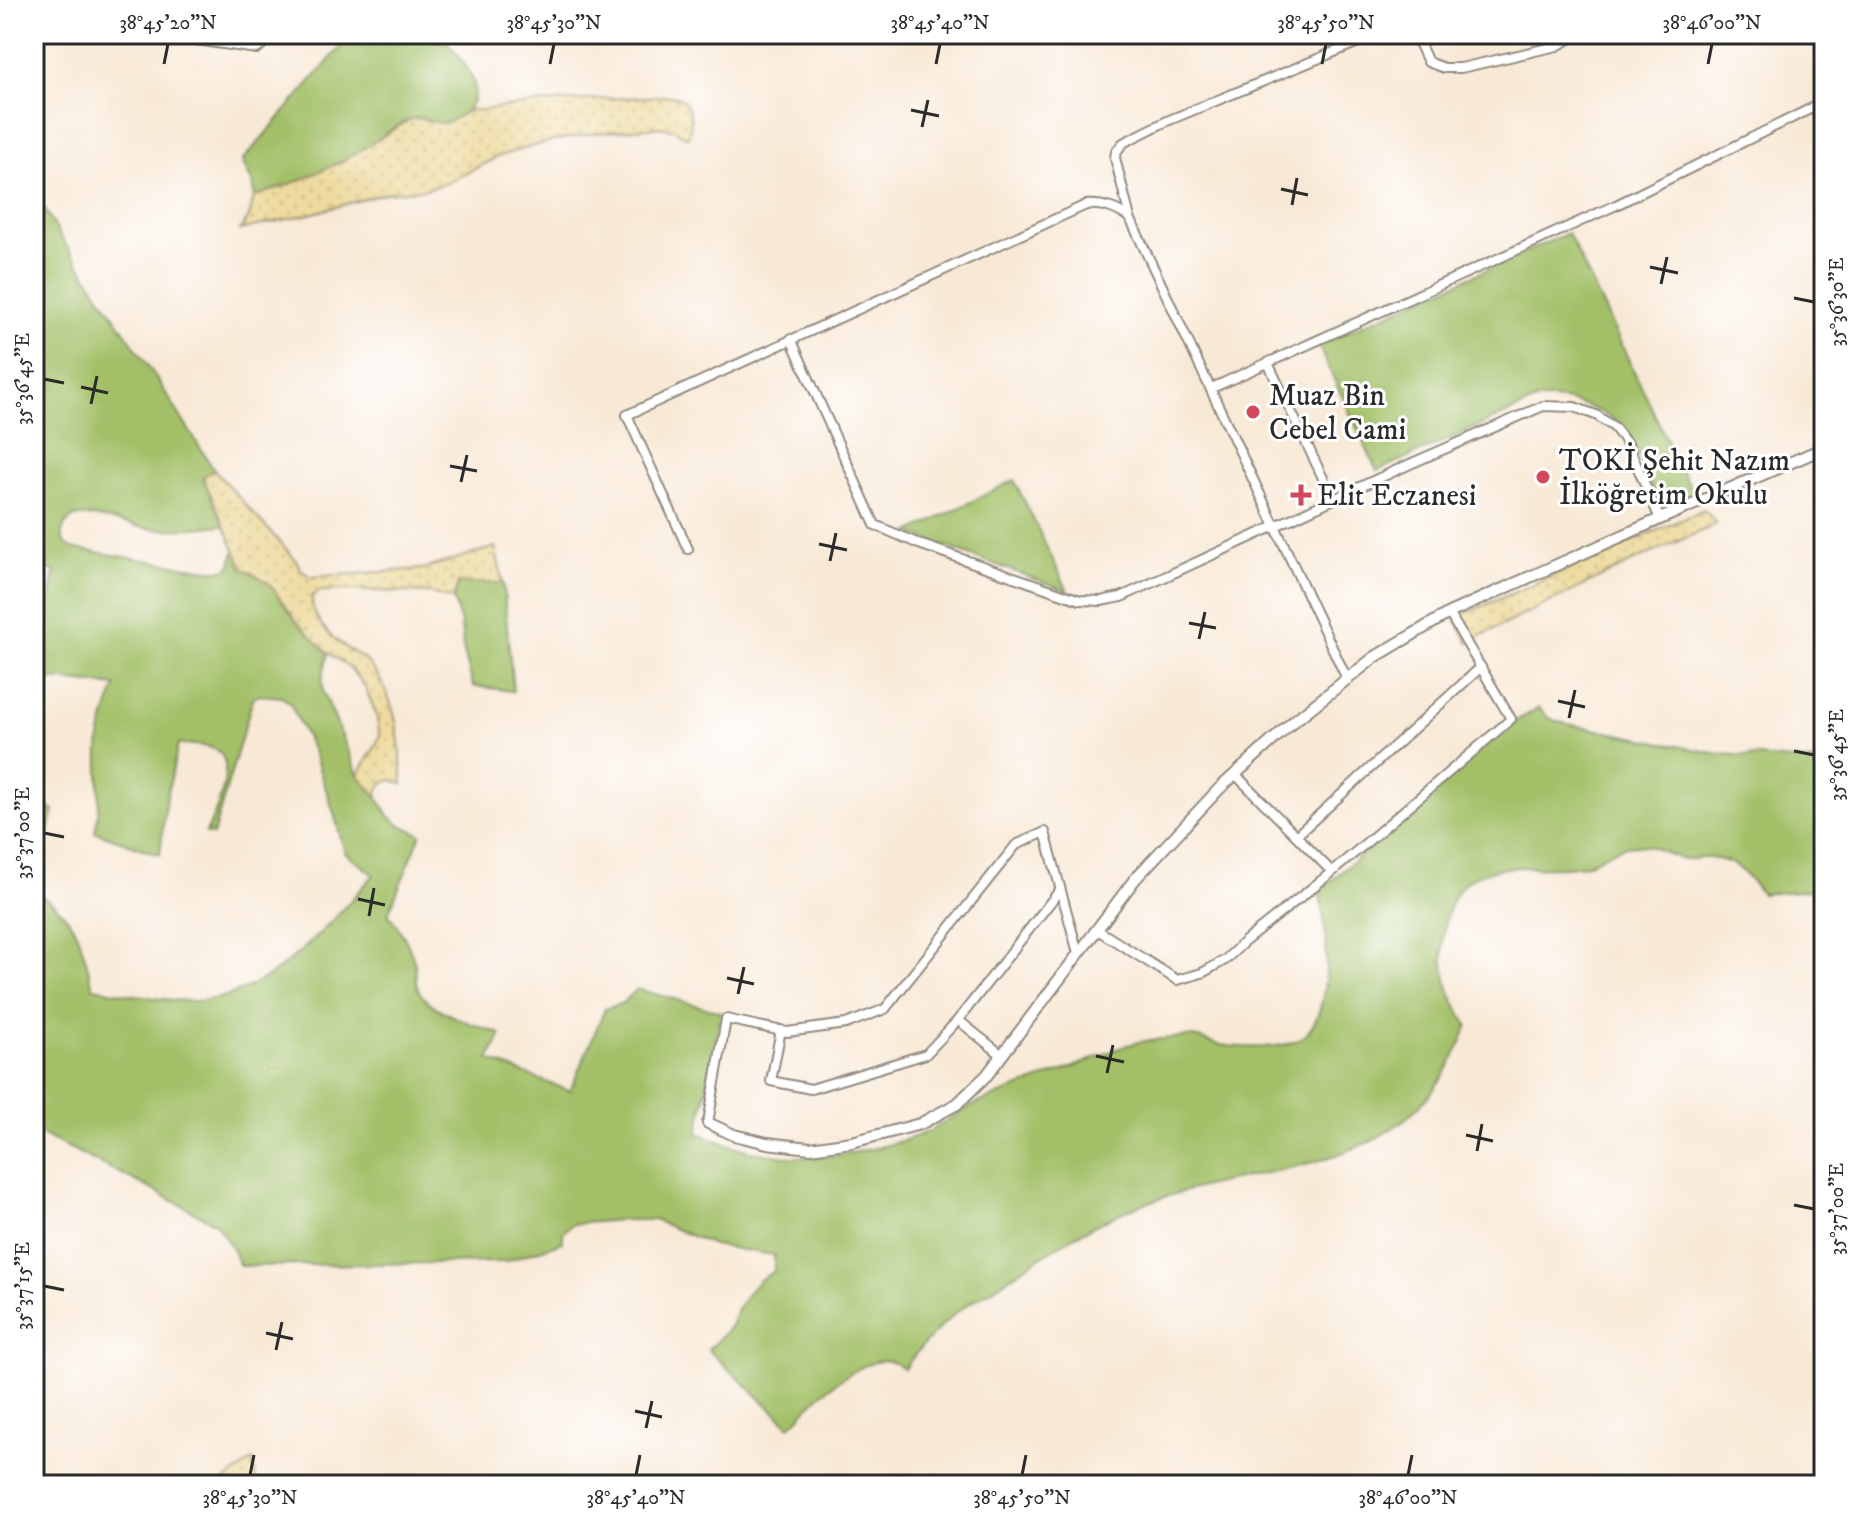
<svg xmlns="http://www.w3.org/2000/svg" width="1858" height="1519" font-family="'IM FELL DW Pica',serif">
  <defs>
    <pattern id="sand-dots" width="8" height="8" patternUnits="userSpaceOnUse" patternTransform="scale(2)"><rect width="8" height="8" fill="#eeda9e"/><path d="M2 2h.1M6 6h.1" fill="none" stroke="#cb8" stroke-width="1.8" stroke-linecap="round"/></pattern>
  </defs>
  <rect width="100%" height="100%" fill="#fff"/>
  <filter id="ink" filterUnits="userSpaceOnUse"><feTurbulence type="fractalNoise" baseFrequency=".0125" numOctaves="2"/><feDisplacementMap in="SourceGraphic" scale="16" xChannelSelector="R" yChannelSelector="G"/><feConvolveMatrix kernelMatrix="1 2 1 2 8 2 1 2 1" color-interpolation-filters="sRGB"/></filter>
  <filter id="wash" filterUnits="userSpaceOnUse"><feTurbulence type="fractalNoise" baseFrequency=".006" numOctaves="4" result="noise"/><feDisplacementMap in="SourceGraphic" scale="32" xChannelSelector="R" yChannelSelector="G"/><feGaussianBlur stdDeviation="1.8" result="paint"/><feColorMatrix in="noise" values="0 0 0 0 0 0 0 0 0 0 0 0 0 0 0 0 0 1.4 0 .05"/><feComposite in="paint" operator="in"/></filter>
  <g filter="url(#wash)">
    <rect width="100%" height="100%" fill="#f8e9d6"/>
    <!-- green -->
    <g fill="#a3c067" stroke="#677649" stroke-width="2">
      <path d="M146 34H258L247 43 228 46Z"/>
      <path d="M352 34H440C454 52 484 78 472 103 466 114 450 126 437 123 428 121 423 116 413 119 394 124 378 141 361 151 327 170 291 185 254 197L253 184 242 161Z"/>
      <path d="M34 190 62 239 155 376 214 470 203 478 224 525C202 527 178 531 155 529 136 528 90 512 75 517 67 520 61 528 62 536 63 544 69 547 75 549L208 570C223 571 233 572 233 553L237 552 243 568 269 583 298 623 328 653 322 679 323 691 358 775 378 798 389 816 400 825 421 834 388 914C401 929 410 945 415 964 416 972 415 983 418 989 428 1012 479 1026 501 1034L489 1060 570 1091 605 1009 623 1003 637 989 721 1012 698 1133C761 1160 809 1164 875 1148 893 1144 911 1139 927 1132 942 1126 954 1114 969 1107 1003 1092 1041 1080 1076 1066 1095 1059 1119 1046 1139 1042 1147 1041 1186 1036 1193 1037 1200 1038 1208 1042 1216 1044 1236 1048 1288 1051 1304 1036 1334 1010 1328 926 1319 891L1514 722 1539 708 1547 717 1558 722 1713 753 1824 763V886L1813 890 1762 894C1745 874 1739 860 1709 858 1699 857 1690 861 1679 858 1658 851 1652 842 1627 846 1608 850 1596 864 1577 866 1545 870 1512 862 1480 874 1441 889 1438 947 1447 982 1451 998 1459 1012 1468 1025 1414 1175 1290 1158 1164 1197 1101 1216 1047 1251 993 1289 983 1296 972 1300 962 1308 943 1323 918 1349 904 1369 898 1365 893 1361 887 1361 865 1359 831 1385 816 1399 807 1408 800 1418 790 1426L708 1350 731 1326 737 1309 750 1290 761 1279 774 1271V1255L713 1245 654 1220H621L572 1224 563 1232V1242L504 1262 240 1266 231 1246 215 1223 140 1183 39 1133 34 1135V892C78 914 82 945 93 988 125 993 159 1001 191 1001 269 1001 325 927 374 875L345 853 334 813 313 751 290 703 282 697 258 695 253 698 213 835 206 833C214 816 239 763 216 750 207 744 190 745 178 744L166 801 160 855 95 832C102 802 98 778 99 748 101 726 108 706 116 686L53 679 46 682 41 688V654L55 571 44 568 34 557Z"/>
      <path d="M1568 233 1684 476 1695 494C1679 501 1667 508 1654 492 1646 475 1638 450 1628 435 1610 410 1567 395 1538 400L1377 471 1318 345Z"/>
      <path d="M1014 480 1068 591 909 533Z"/>
      <path d="M458 583H503L513 691 473 686 463 648 461 623 453 599Z"/>
      <path d="M34 798 54 811 34 887Z"/>
    </g>
    <!-- sand -->
    <g fill="url(#sand-dots)" stroke="#8c8264" stroke-width="2">
      <path d="M644 97C653 97 669 94 677 97 693 103 692 126 688 138L673 129 656 127 597 133 552 141 499 156 449 182 426 189 386 193 314 213 240 230 249 217 254 197 298 181 341 162 411 119C426 116 429 123 441 123 452 123 459 114 469 111 473 110 477 110 482 110 536 102 590 99 644 97Z"/>
      <path d="M214 470 296 560 301 570 311 577 423 569 495 547 503 583H458L453 599 431 593 349 590 319 591 312 596C310 616 329 636 345 647 354 653 362 656 370 665 399 703 399 739 403 784L392 780 383 783 377 791 378 798 358 775 376 745 380 735 376 714 365 687 350 668 328 653 298 623 269 583 243 568 203 477Z"/>
      <path d="M1704 510 1717 524 1632 562 1468 642 1455 618Z"/>
      <path d="M253 1460 257 1485H219Z"/>
    </g>
  </g>
  <g filter="url(#ink)">
    <g fill="none" stroke-linecap="round" stroke-linejoin="round">
      <defs>
        <g id="minor">
          <path d="M156 34 257 49 269 39 272 34"/>
          <path d="M1415 34 1428 62 1444 68H1461L1557 46 1579 34"/>
          <path d="M1808 34 1824 39"/>
          <path d="M1130 218 1115 158 1116 152 1123 143 1167 121 1378 34"/>
          <path d="M791 339 875 525 919 544 1080 600 1101 601 1121 597 1410 464 1543 406 1574 407 1596 415 1614 427 1628 445 1660 519"/>
          <path d="M1268 363 1333 499"/>
          <path d="M1212 388 1614 206 1824 102"/>
          <path d="M688 549 627 415 1086 205C1104 204 1115 208 1130 218L1347 679"/>
          <path d="M1235 774 1332 872"/>
          <path d="M1297 835 1481 667"/>
          <path d="M1096 929 1177 980 1202 973 1225 960 1244 942 1332 872 1511 719 1449 613"/>
          <path d="M958 1020 1002 1055"/>
          <path d="M781 1030 771 1081 811 1089 926 1054 958 1020 1060 890"/>
          <path d="M708 1123 726 1019 787 1032 846 1024 885 1009 1016 845 1045 832 1078 953"/>
        </g>
        <path id="tertiary" d="M708 1123 734 1135 767 1143 810 1148 852 1142 920 1124 957 1104 987 1075 1135 879 1219 789 1294 721 1375 657 1449 613 1660 519 1824 448"/>
      </defs>
      <!-- minor casing -->
      <use href="#minor" stroke="#928a80" stroke-width="12"/>
      <!-- tertiary casing -->
      <use href="#tertiary" stroke="#928a80" stroke-width="14"/>
      <!-- minor -->
      <use href="#minor" stroke="#fff" stroke-width="8"/>
      <!-- tertiary -->
      <use href="#tertiary" stroke="#fff" stroke-width="10"/>
    </g>
  </g>
  <!-- ticks -->
  <path fill="none" stroke="#2b2b2b" stroke-width="3" d="M164 64 168 44M550 64 554 44M936 64 940 44M1322 64 1326 44M1708 64 1712 44M911 110 939 116M922 127 928 100M1281 189 1308 195M1292 205 1297 178M1650 267 1678 273M1661 284 1667 257M1794 298 1814 302M44 379 64 383M81 387 108 393M91 404 97 376M450 466 477 471M461 482 467 455M819 544 847 550M830 561 836 533M1189 623 1216 628M1199 639 1205 612M1558 701 1585 707M1569 718 1575 690M1794 751 1814 755M44 833 64 837M358 899 385 905M369 916 374 888M727 978 754 984M738 994 744 967M1096 1056 1124 1062M1107 1073 1113 1045M1466 1135 1493 1141M1477 1151 1482 1124M1794 1205 1814 1209M44 1286 64 1290M266 1333 293 1339M276 1350 282 1322M635 1411 662 1417M646 1428 652 1401M250 1475 254 1455M636 1475 640 1455M1022 1475 1026 1455M1408 1475 1412 1455"/>
  <!-- markers -->
  <g fill="#d1495b" stroke="#fff" stroke-width="3">
    <circle cx="1253" cy="412" r="8"/>
    <circle cx="1543" cy="477" r="8"/>
    <path d="M1297 483h8v8h8v8h-8v8h-8v-8h-8v-8h8z"/>
  </g>
  <g text-anchor="middle" stroke-width="6" stroke-linejoin="round" paint-order="stroke">
    <!-- poi labels -->
    <g font-size="30" fill="#2b2b2b" stroke="#fff" text-anchor="start">
      <text x="1269" y="405">Muaz Bin<tspan x="1269" dy="34">Cebel Cami</tspan></text>
      <text x="1559" y="470">TOKİ Şehit Nazım<tspan x="1559" dy="34">İlköğretim Okulu</tspan></text>
      <text x="1317" y="505">Elit Eczanesi</text>
    </g>
  </g>
  <!-- margin -->
  <rect width="1858" height="1519" fill="none" stroke="#fff" stroke-width="88"/>
  <rect x="44" y="44" width="1770" height="1431" fill="none" stroke="#2b2b2b" stroke-width="3"/>
  <g font-size="20" text-anchor="middle" fill="#2b2b2b">
    <text x="168" y="29">38°45'20"N</text>
    <text x="554" y="29">38°45'30"N</text>
    <text x="940" y="29">38°45'40"N</text>
    <text x="1326" y="29">38°45'50"N</text>
    <text x="1712" y="29">38°46'00"N</text>
    <text transform="translate(1836 302) rotate(-90)" y="7">35°36'30"E</text>
    <text transform="translate(22 379) rotate(-90)" y="7">35°36'45"E</text>
    <text transform="translate(1836 755) rotate(-90)" y="7">35°36'45"E</text>
    <text transform="translate(22 833) rotate(-90)" y="7">35°37'00"E</text>
    <text transform="translate(1836 1209) rotate(-90)" y="7">35°37'00"E</text>
    <text transform="translate(22 1286) rotate(-90)" y="7">35°37'15"E</text>
    <text x="250" y="1504">38°45'30"N</text>
    <text x="636" y="1504">38°45'40"N</text>
    <text x="1022" y="1504">38°45'50"N</text>
    <text x="1408" y="1504">38°46'00"N</text>
  </g>
</svg>
